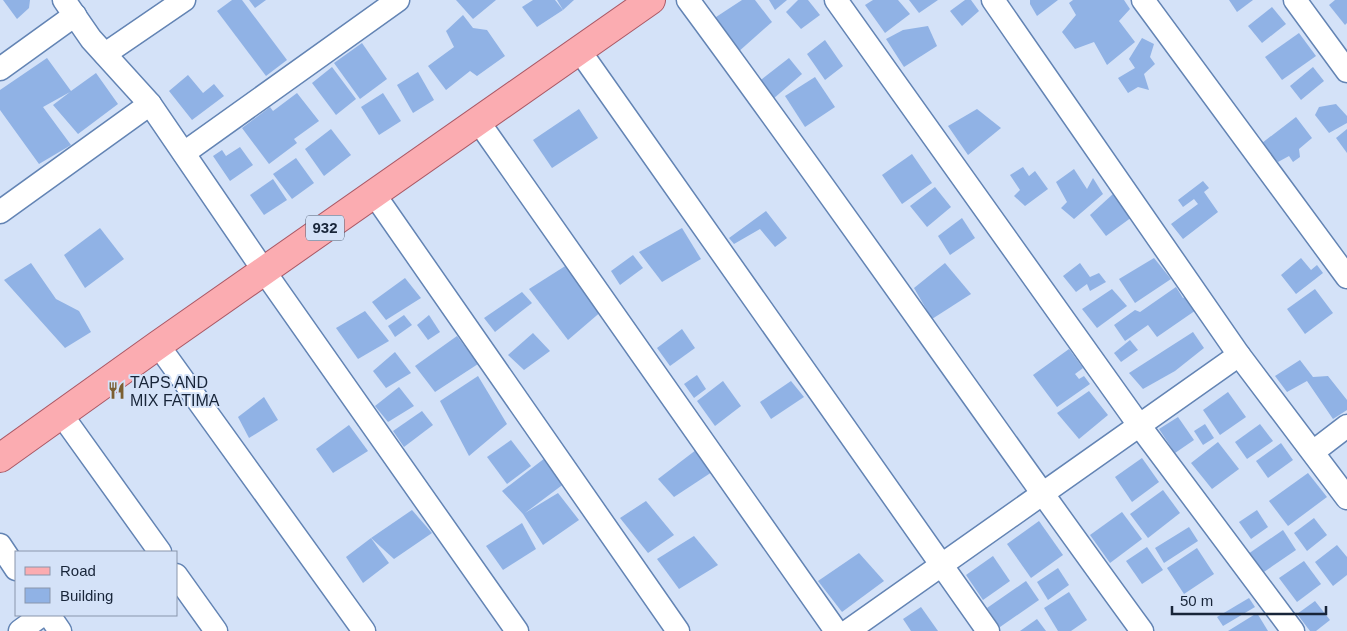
<svg xmlns="http://www.w3.org/2000/svg" width="1347" height="631" font-family="Arial,sans-serif">
  <rect width="100%" height="100%" fill="#d4e2f8"/>
  <!-- building -->
  <g fill="#90b2e5">
    <path d="M3 0H30L29 8 17 19Z"/>
    <path d="M232 0H242L287 60 266 76 217 11Z"/>
    <path d="M249 0H266L255 8Z"/>
    <path d="M456 0H496L473 19Z"/>
    <path d="M533 0H555L563 10 537 27 522 7Z"/>
    <path d="M557 0H574L563 10Z"/>
    <path d="M742 0H755L772 22 737 53 713 19Z"/>
    <path d="M769 0H787L775 10Z"/>
    <path d="M798 0H808L820 15 801 29 786 12Z"/>
    <path d="M873 0H898L910 14 885 33 865 5Z"/>
    <path d="M909 0H938L919 13Z"/>
    <path d="M965 0H971L979 11 962 26 950 11Z"/>
    <path d="M1030 0H1058L1037 16 1030 4Z"/>
    <path d="M1073 0H1124L1130 9 1119 21 1135 42 1107 65 1094 42 1075 49 1062 32 1076 15 1069 3Z"/>
    <path d="M1229 0H1253L1237 12Z"/>
    <path d="M1335 0H1347V23L1345 25 1329 5Z"/>
    <path d="M1272 7 1286 24 1262 43 1248 26Z"/>
    <path d="M463 15 473 28 487 30 505 56 477 76 470 71 446 90 428 66 454 47 446 31Z"/>
    <path d="M928 26 937 46 904 67 886 39 903 30Z"/>
    <path d="M1299 33 1316 56 1282 80 1265 57Z"/>
    <path d="M1142 38 1154 44 1150 57 1155 64 1144 74 1149 90 1138 87 1128 93 1118 78 1135 68 1129 59Z"/>
    <path d="M825 40 843 66 825 80 807 54Z"/>
    <path d="M362 43 387 79 360 99 334 63Z"/>
    <path d="M47 58 71 91 96 73 118 104 78 134 53 105 70 92 43 107 71 145 39 164 0 110V90Z"/>
    <path d="M789 58 802 74 773 99 757 83Z"/>
    <path d="M332 67 356 99 336 115 312 83Z"/>
    <path d="M1313 67 1324 81 1301 100 1290 86Z"/>
    <path d="M418 72 434 100 413 113 397 85Z"/>
    <path d="M188 75 203 93 214 84 224 96 192 120 169 91Z"/>
    <path d="M815 77 835 107 805 127 785 96Z"/>
    <path d="M297 93 319 121 294 139 297 143 269 164 242 128 270 107 273 111Z"/>
    <path d="M383 93 401 121 379 135 361 107Z"/>
    <path d="M1336 104 1347 116V123L1329 133 1315 115 1319 107Z"/>
    <path d="M579 109 598 138 552 168 533 140Z"/>
    <path d="M977 109 1001 128 968 155 948 126Z"/>
    <path d="M1296 117 1312 138 1299 149 1300 157 1293 162 1289 156 1278 162 1262 143Z"/>
    <path d="M331 129 351 155 324 176 305 149Z"/>
    <path d="M1347 129V153L1336 138Z"/>
    <path d="M240 147 253 165 230 181 213 156 222 150 226 156Z"/>
    <path d="M912 154 932 183 902 204 882 175Z"/>
    <path d="M296 158 314 183 292 199 273 174Z"/>
    <path d="M1023 167 1029 176 1035 171 1048 189 1025 206 1014 196 1020 190 1010 175Z"/>
    <path d="M1074 169 1087 189 1093 178 1103 194 1074 219 1061 208 1067 202 1056 182Z"/>
    <path d="M273 179 287 200 264 215 250 195Z"/>
    <path d="M1203 181 1209 188 1204 192 1218 212 1183 239 1171 224 1198 204 1194 199 1183 207 1178 200Z"/>
    <path d="M935 187 951 207 927 227 910 206Z"/>
    <path d="M1113 194 1132 217 1106 236 1090 215Z"/>
    <path d="M766 211 787 238 775 247 760 229 734 244 729 238Z"/>
    <path d="M962 218 975 238 950 255 938 236Z"/>
    <path d="M100 228 124 259 85 288 64 255Z"/>
    <path d="M682 228 701 259 662 282 639 252Z"/>
    <path d="M633 255 643 268 620 285 611 271Z"/>
    <path d="M1154 258 1171 279 1135 303 1119 279Z"/>
    <path d="M1301 258 1311 270 1317 265 1323 273 1296 294 1281 275Z"/>
    <path d="M31 263 56 299 79 311 91 332 65 348 4 280Z"/>
    <path d="M570 263 603 310 568 340 529 289Z"/>
    <path d="M945 263 971 294 932 319 914 288Z"/>
    <path d="M1080 263 1090 277 1099 273 1106 282 1090 291 1087 284 1076 292 1063 276Z"/>
    <path d="M405 278 421 298 386 320 372 302Z"/>
    <path d="M1176 287 1183 298 1190 294 1199 308 1157 337 1148 325 1125 341 1114 325 1135 310 1140 312Z"/>
    <path d="M1112 289 1127 306 1097 328 1082 309Z"/>
    <path d="M1315 289 1333 313 1305 334 1287 309Z"/>
    <path d="M522 292 532 303 495 332 484 318Z"/>
    <path d="M365 311 389 341 358 359 336 328Z"/>
    <path d="M404 315 412 325 395 337 388 326Z"/>
    <path d="M429 315 440 332 428 340 417 325Z"/>
    <path d="M682 329 695 348 670 366 657 348Z"/>
    <path d="M1193 332 1204 348 1175 371 1143 389 1129 373Z"/>
    <path d="M533 333 550 351 524 370 508 355Z"/>
    <path d="M457 336 478 364 435 392 415 366Z"/>
    <path d="M1130 340 1138 350 1121 362 1114 353Z"/>
    <path d="M1069 349 1083 368 1075 374 1079 379 1084 376 1090 384 1057 407 1033 375Z"/>
    <path d="M395 352 411 373 386 388 373 371Z"/>
    <path d="M1300 360 1313 377 1328 376 1347 400V410L1333 419 1307 381 1287 392 1275 376Z"/>
    <path d="M697 375 706 389 694 398 684 384Z"/>
    <path d="M478 376 507 424 469 456 440 401Z"/>
    <path d="M723 381 741 406 715 426 697 401Z"/>
    <path d="M791 381 804 397 771 419 760 402Z"/>
    <path d="M399 387 414 406 388 422 375 406Z"/>
    <path d="M1089 391 1108 415 1079 439 1057 413Z"/>
    <path d="M1228 392 1246 417 1220 435 1203 410Z"/>
    <path d="M264 397 278 420 249 438 238 417Z"/>
    <path d="M422 411 433 425 404 447 393 431Z"/>
    <path d="M1178 417 1194 440 1175 453 1159 429Z"/>
    <path d="M1205 424 1214 438 1203 445 1194 431Z"/>
    <path d="M1260 424 1273 441 1247 459 1235 442Z"/>
    <path d="M349 425 368 451 333 473 316 449Z"/>
    <path d="M511 440 531 466 507 484 487 457Z"/>
    <path d="M1218 442 1239 469 1212 489 1191 463Z"/>
    <path d="M1281 443 1293 460 1268 478 1256 461Z"/>
    <path d="M696 450 712 472 674 497 658 479Z"/>
    <path d="M545 458 565 483 525 513 558 493 579 520 543 545 523 514 502 491Z"/>
    <path d="M1142 458 1159 482 1132 502 1115 477Z"/>
    <path d="M1308 473 1327 497 1288 526 1269 501Z"/>
    <path d="M1163 490 1180 513 1148 538 1130 514Z"/>
    <path d="M646 501 674 535 648 553 620 518Z"/>
    <path d="M412 510 432 533 394 559 371 538Z"/>
    <path d="M1257 510 1268 527 1251 539 1239 522Z"/>
    <path d="M1122 512 1142 539 1110 563 1090 535Z"/>
    <path d="M1314 518 1327 535 1307 551 1294 533Z"/>
    <path d="M1039 521 1063 555 1031 578 1007 544Z"/>
    <path d="M522 523 536 549 503 570 486 546Z"/>
    <path d="M1189 527 1198 541 1164 563 1155 548Z"/>
    <path d="M1283 530 1296 550 1261 574 1248 554Z"/>
    <path d="M694 536 718 565 679 589 657 559Z"/>
    <path d="M371 538 389 563 363 583 346 557Z"/>
    <path d="M1337 545 1347 557V575L1333 586 1315 562Z"/>
    <path d="M1147 547 1163 570 1142 584 1126 561Z"/>
    <path d="M1197 548 1214 574 1184 594 1167 568Z"/>
    <path d="M859 553 884 581 842 612 818 581Z"/>
    <path d="M993 556 1010 581 983 600 966 575Z"/>
    <path d="M1304 561 1321 584 1297 602 1279 578Z"/>
    <path d="M1058 568 1069 585 1048 600 1037 582Z"/>
    <path d="M1026 581 1039 600 1000 627 987 608Z"/>
    <path d="M1069 592 1087 620 1071 631H1058L1044 608Z"/>
    <path d="M1249 598 1255 607 1223 626 1217 617Z"/>
    <path d="M1315 601 1330 620 1316 631H1310L1297 614Z"/>
    <path d="M921 607 938 631H911L903 619Z"/>
    <path d="M1257 613 1268 631H1228Z"/>
    <path d="M1037 619 1046 631H1020Z"/>
  </g>
  <g fill="none" stroke-linecap="round" stroke-linejoin="round">
    <defs>
      <g id="street">
        <path d="M64 0 91 39 150 104 264 271 517 631"/>
        <path d="M688 0C842 208 989 422 1142 631"/>
        <path d="M836 0 1139 425 1293 631"/>
        <path d="M993 0 1239 355 1347 498"/>
        <path d="M1143 0 1347 277"/>
        <path d="M1295 0 1347 71"/>
        <path d="M579 50 988 631"/>
        <path d="M105 54 184 0"/>
        <path d="M0 69 75 15"/>
        <path d="M478 121 836 631"/>
        <path d="M184 153 398 0"/>
        <path d="M374 194 678 631"/>
        <path d="M0 212 150 104"/>
        <path d="M158 345 364 631"/>
        <path d="M61 414 160 552"/>
        <path d="M1313 452 1347 426"/>
        <path d="M0 545 16 569"/>
        <path d="M176 575 216 631"/>
        <path d="M49 615 60 631"/>
        <path d="M20 631 42 615"/>
        <path d="M848 631 1239 355"/>
      </g>
      <path id="primary" d="M0 458 158 345 651 0"/>
    </defs>
    <!-- street casing -->
    <use href="#street" stroke="#6384b4" stroke-width="25"/>
    <!-- primary casing -->
    <use href="#primary" stroke="#aa5865" stroke-width="30"/>
    <!-- street -->
    <use href="#street" stroke="#fff" stroke-width="22"/>
    <!-- primary -->
    <use href="#primary" stroke="#fbacb1" stroke-width="28"/>
  </g>
  <!-- icons -->
  <defs>
    <symbol id="restaurant-bare" viewBox="-9 -9 18 18"><path d="M-5-6h1v4h1v-4h1v4h1v-4h1v5L-1.5 .5V6h-2V.5L-5-1ZM5-6V6H3V1.5H1.5Q1.5-4 5-6Z" fill="#7b5f32" stroke="#d4e2f8" stroke-width="2.5" paint-order="stroke"/></symbol>
  </defs>
  <g fill-rule="evenodd">
    <use href="#restaurant-bare" x="104" y="378" width="25" height="25"/>
  </g>
  <g text-anchor="middle" stroke-width="4" stroke-linejoin="round" paint-order="stroke">
    <!-- shield labels -->
    <rect fill="#d4e2f8" stroke="#505e72" stroke-width="1" x="306" y="215.5" width="38" height="25" rx="4"/>
    <g font-size="15" font-weight="bold" fill="#182539">
      <text x="325" y="233">932</text>
    </g>
    <!-- poi labels -->
    <g font-size="16" fill="#182539" stroke="#d4e2f8" text-anchor="start">
      <text x="130" y="388">TAPS AND<tspan x="130" dy="18">MIX FATIMA</tspan></text>
    </g>
  </g>
  <!-- legend -->
  <rect x="15" y="551" width="162" height="65" fill="#d4e2f8" stroke="#8996ac"/>
  <rect x="25" y="567" width="25" height="8" fill="#fbacb1" stroke="#8996ac"/>
  <text x="60" y="576" font-size="15" fill="#182539">Road</text>
  <rect x="25" y="588" width="25" height="15" fill="#90b2e5" stroke="#8996ac"/>
  <text x="60" y="601" font-size="15" fill="#182539">Building</text>
  <!-- scale -->
  <path d="M1172 606v8h154v-8" fill="none" stroke="#182539" stroke-width="2.5"/>
  <text x="1180" y="606" font-size="15" fill="#182539" stroke="#d4e2f8" stroke-width="4" paint-order="stroke">50 m</text>
</svg>
